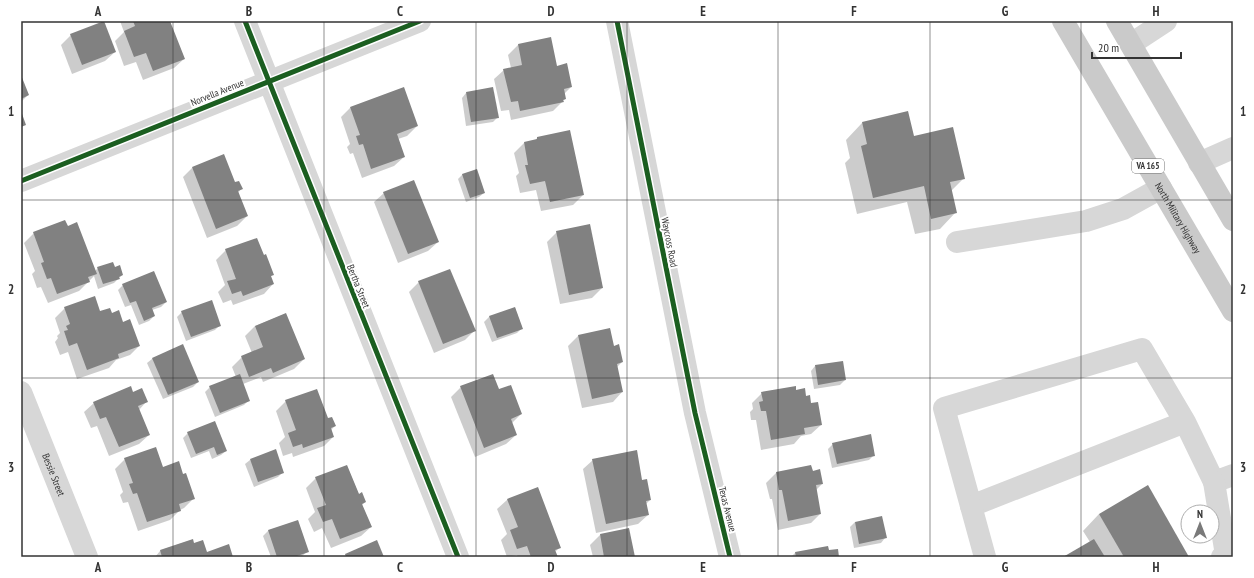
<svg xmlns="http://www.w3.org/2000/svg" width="1254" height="578" font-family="'PT Sans Narrow',sans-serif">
  <rect width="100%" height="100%" fill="#fff"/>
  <!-- shadow -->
  <g fill="#0003">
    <path d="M120 21H169L184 59 174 68 143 80 136 62 124 66 115 41 124 32Z"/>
    <path d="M71 35 115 52 105 61 72 74 61 45Z"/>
    <path d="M550 38 556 67 571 87 564 94 565 99 553 111 511 120 509 110 501 111 494 79 504 70 511 68 508 55 518 45Z"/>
    <path d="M21 77 28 95 21 102Z"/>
    <path d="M466 93 498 117 493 122 466 126 462 98Z"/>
    <path d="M350 108 417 126 407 136 398 139 404 157 394 166 362 178 353 153 350 154 347 147 350 144 341 117Z"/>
    <path d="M907 112 913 138 964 178 951 191 956 212 940 229 915 234 907 202 857 214 845 163 850 158 846 140 862 123Z"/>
    <path d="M537 138 583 195 573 205 541 211 536 190 520 193 516 176 519 173 514 153 524 143 535 141Z"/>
    <path d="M192 168 234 183 241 189 238 193 247 216 237 226 207 238 183 177Z"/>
    <path d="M463 174 484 193 479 197 466 202 458 179Z"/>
    <path d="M384 193 438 242 428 251 398 263 374 202Z"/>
    <path d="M557 232 602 288 592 298 560 304 547 242Z"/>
    <path d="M34 233 95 271 98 268 122 275 114 283 98 289 94 276 79 291 48 303 41 287 37 288 32 274 35 271 24 243Z"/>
    <path d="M226 250 272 275 270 277 273 284 264 294 233 305 231 300 223 303 218 292 225 285 216 260Z"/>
    <path d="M419 282 474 331 465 340 434 353 409 292Z"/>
    <path d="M123 285 166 302 161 307 152 310 154 316 149 321 139 325 131 305 125 307 118 290Z"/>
    <path d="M65 308 111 314 122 323 139 346 130 355 116 360 109 368 77 379 68 352 60 355 55 342 58 338 57 336 60 333 55 318Z"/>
    <path d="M515 308 522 328 517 333 492 342 484 322 489 317Z"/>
    <path d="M182 312 220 325 215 330 186 341 177 317Z"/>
    <path d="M285 314 304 359 294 369 263 382 261 377 243 384 249 400 244 405 215 417 205 392 210 387 236 377 232 367 242 357 252 353 245 336 255 326Z"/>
    <path d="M610 329 613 347 622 362 617 367 622 392 613 402 582 408 568 346 578 336Z"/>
    <path d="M182 346 198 382 193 387 163 399 147 363 152 359Z"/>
    <path d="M815 366 845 380 840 385 814 389 811 371Z"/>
    <path d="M461 387 499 391 521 414 511 424 516 435 506 444 475 457 451 397Z"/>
    <path d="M796 392 805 397 811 404 821 425 811 434 801 436 794 444 761 450 756 420H751L750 412 753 409 752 403 762 393Z"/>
    <path d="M133 393 146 402 139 410 149 435 139 444 109 456 97 426 91 428 84 412 94 403Z"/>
    <path d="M286 401 327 419 335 426 331 430 333 437 324 446 293 457 292 453 283 456 279 443 285 437 276 411Z"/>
    <path d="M214 422 226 451 221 455 212 459 209 451 191 458 183 438 188 433Z"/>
    <path d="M833 444 874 455 869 460 832 468 828 449Z"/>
    <path d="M125 459 162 468 183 475 194 498 184 508 180 510 170 520 138 531 128 502 123 503 120 495 123 492 115 469Z"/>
    <path d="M250 460 283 472 278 477 254 487 245 464Z"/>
    <path d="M593 460 642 482 650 500 646 504 648 515 638 524 596 533 583 469Z"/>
    <path d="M347 466 359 495 365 502 362 505 371 527 361 536 331 548 322 528 314 532 308 519 315 512 306 488 316 478Z"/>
    <path d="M811 466 812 472 822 484 816 490 820 514 811 523 778 530 772 499H770L766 483 776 473Z"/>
    <path d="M537 488 560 547 555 552 557 557H518L517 555 507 557 501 540 507 534 497 509 507 500Z"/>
    <path d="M1099 514 1188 557H1065L1090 542 1083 531Z"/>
    <path d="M298 521 308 551 301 557H271L263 536 268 531Z"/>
    <path d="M855 522 885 538 881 543 854 548 850 527Z"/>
    <path d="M628 530 634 557H593L590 545 600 535Z"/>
    <path d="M194 544 207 553 232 557H155L160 551Z"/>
    <path d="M828 551 838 557H791L795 553Z"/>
  </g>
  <!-- building -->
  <g fill="#818181">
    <path d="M104 21 116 52 82 65 70 34Z"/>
    <path d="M133 21H170L185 59 153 71 146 53 134 57 124 31 135 26Z"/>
    <path d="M551 37 557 66 567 63 572 87 564 89 566 99 563 100 564 102 520 111 518 101 511 102 503 69 522 65 518 44Z"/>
    <path d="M21 75 29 95 21 99Z"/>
    <path d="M404 87 418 126 397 134 405 157 371 169 363 144 359 145 356 136 360 135 350 107Z"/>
    <path d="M493 87 499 118 471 122 466 92Z"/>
    <path d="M21 111 26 125 21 127Z"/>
    <path d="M908 111 914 136 953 127 965 179 950 182 957 213 931 219 924 186 873 198 861 146 867 144 862 122Z"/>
    <path d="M570 130 584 195 550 202 545 181 530 184 525 165H528L524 142 537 139V137Z"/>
    <path d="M224 154 235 182 239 181 243 189 238 191 248 216 216 229 192 167Z"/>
    <path d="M477 169 485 193 470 198 462 174Z"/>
    <path d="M414 180 439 242 408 254 383 192Z"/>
    <path d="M65 220 68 226 77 222 97 274 88 277 90 282 57 294 51 278 47 279 41 263 44 262 33 232Z"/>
    <path d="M590 224 603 288 569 295 556 231Z"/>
    <path d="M257 238 264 255 266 254 274 275 271 276 274 284 243 296 241 291 232 294 227 281 236 279 225 249Z"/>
    <path d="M113 262 115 267 120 265 123 275 119 277 120 279 103 284 97 267Z"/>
    <path d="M450 269 476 331 443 344 418 281Z"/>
    <path d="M154 271 167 302 152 308 155 316 144 321 136 301 130 303 122 284Z"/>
    <path d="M95 296 100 311 110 308 112 313 119 310 123 322 130 319 140 346 118 354 119 358 87 370 77 343 69 346 64 331 68 330 66 326 70 324 64 307Z"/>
    <path d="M212 300 221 326 191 337 181 311Z"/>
    <path d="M515 307 523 329 497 338 489 316Z"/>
    <path d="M286 313 305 359 273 373 271 368 249 377 241 356 263 347 255 326Z"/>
    <path d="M610 328 614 346 619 344 623 362 617 364 623 392 592 399 578 335Z"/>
    <path d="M183 344 199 382 168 395 152 358Z"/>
    <path d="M843 361 846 380 818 385 815 365Z"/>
    <path d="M240 374 250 401 220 413 209 386Z"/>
    <path d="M493 374 499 389 511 385 522 414 511 419 517 435 484 448 460 386Z"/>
    <path d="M131 386 133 392 142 388 148 402 138 406 150 435 119 447 106 417 100 419 93 402Z"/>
    <path d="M796 386V390L805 388 806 396 810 395 811 403 818 402 822 425 804 428 805 434 771 440 766 411H761L759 402 763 401 761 392Z"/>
    <path d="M317 389 328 418 332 417 336 426 331 428 334 437 303 448 302 444 293 447 288 433 296 430 285 400Z"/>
    <path d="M215 421 227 451 217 455 214 447 196 454 187 432Z"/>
    <path d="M871 434 875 456 837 464 832 443Z"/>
    <path d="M156 447 163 467 179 461 183 474 186 473 195 499 179 504 181 511 147 522 137 493 133 494 129 484 133 483 124 458Z"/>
    <path d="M276 449 284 473 258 482 250 459Z"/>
    <path d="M637 450 642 480 647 479 651 500 646 501 649 515 606 524 592 459Z"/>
    <path d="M347 465 359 494 362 492 366 502 362 504 372 527 340 539 332 519 323 522 317 508 326 505 315 477Z"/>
    <path d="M811 465 813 471 820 469 823 484 816 485 821 514 788 521 782 490H779L776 472Z"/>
    <path d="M1148 485 1189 557H1124L1099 514Z"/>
    <path d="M538 487 561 548 555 550 558 557H531L527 546 517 549 510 530 518 527 507 499Z"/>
    <path d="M882 516 887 538 859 544 855 522Z"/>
    <path d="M298 520 309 552 294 557H277L268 530Z"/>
    <path d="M629 528 635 557H604L600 534Z"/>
    <path d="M193 539 194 543 203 540 207 552 229 544 233 557H162L160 550Z"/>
    <path d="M1094 539 1105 557H1063Z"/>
    <path d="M377 540 384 557H346L345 554Z"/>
    <path d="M828 546 829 550 838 549 839 557H796L795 552Z"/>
  </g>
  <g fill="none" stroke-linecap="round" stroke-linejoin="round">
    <!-- minor -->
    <g stroke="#d7d7d7" stroke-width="22">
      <path d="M245 21 458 557"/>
      <path d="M617 21 695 413 730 557"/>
      <path d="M1131 44 1166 21"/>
      <path d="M1199 163 1233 148"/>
      <path d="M21 181 420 21"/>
      <path d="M957 242 1086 221 1123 209 1161 188"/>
      <path id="s1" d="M21 392 87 557"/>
      <path d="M1185 422 971 506 944 408 1142 349 1185 422 1214 482 1233 475"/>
      <path d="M1214 482 1226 555 1222 557"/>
      <path d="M971 506 985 557"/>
    </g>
    <!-- major -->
    <g stroke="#cacaca" stroke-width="22">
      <path id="s2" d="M1063 21 1233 311"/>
      <path d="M1117 21 1233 220"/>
    </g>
    <defs>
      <g id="cycleway">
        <path d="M245 21 458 557"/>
        <path d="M617 21 695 413 730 557"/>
        <path d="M21 181 420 21"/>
      </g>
    </defs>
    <!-- cycleway casing -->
    <use href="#cycleway" stroke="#fff" stroke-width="8"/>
    <!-- cycleway -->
    <use href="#cycleway" stroke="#1b5e20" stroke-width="5"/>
  </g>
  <!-- grid -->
  <path fill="none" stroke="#333" stroke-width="1" stroke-opacity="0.55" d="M173 21V557M324 21V557M476 21V557M627 21V557M778 21V557M930 21V557M1081 21V557M21 200H1233M21 378H1233"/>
  <g text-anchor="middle" stroke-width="4" stroke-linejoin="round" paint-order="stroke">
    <!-- shield labels -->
    <rect fill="#fff" stroke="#707070" stroke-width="1" x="1132" y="159" width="32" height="14" rx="3"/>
    <g font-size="9" font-weight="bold" fill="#333">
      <text x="1148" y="169">VA 165</text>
    </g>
    <!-- street labels -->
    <g font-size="10" fill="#333" stroke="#fff">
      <text transform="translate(217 92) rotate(-22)" y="4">Norvella Avenue</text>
      <text dy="4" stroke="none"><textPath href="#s2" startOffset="228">North Military Highway</textPath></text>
      <text transform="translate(670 242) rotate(79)" y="4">Waycross Road</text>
      <text transform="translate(359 286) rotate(68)" y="4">Bertha Street</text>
      <text dy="4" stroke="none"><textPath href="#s1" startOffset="89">Bessie Street</textPath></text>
      <text transform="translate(728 509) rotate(76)" y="4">Texas Avenue</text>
    </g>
  </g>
  <!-- border -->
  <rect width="1254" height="578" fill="none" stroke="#ffffff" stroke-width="44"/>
  <!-- north arrow -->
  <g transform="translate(1200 524)"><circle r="19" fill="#ffffff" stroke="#adadad"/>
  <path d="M0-3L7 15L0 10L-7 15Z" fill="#7a7a7a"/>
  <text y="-6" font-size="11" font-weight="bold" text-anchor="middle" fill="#333333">N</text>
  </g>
  <!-- scale -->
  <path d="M1092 52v6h89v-6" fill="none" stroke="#333333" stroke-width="2"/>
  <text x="1098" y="52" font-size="12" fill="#333333" stroke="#ffffff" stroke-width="3" paint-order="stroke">20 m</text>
  <rect x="22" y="22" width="1210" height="534" fill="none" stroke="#333" stroke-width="1.5"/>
  <g font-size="13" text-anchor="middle" font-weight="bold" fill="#333">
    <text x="98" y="16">A</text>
    <text x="249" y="16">B</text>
    <text x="400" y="16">C</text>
    <text x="551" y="16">D</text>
    <text x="703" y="16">E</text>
    <text x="854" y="16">F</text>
    <text x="1005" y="16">G</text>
    <text x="1156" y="16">H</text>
    <text x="11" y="116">1</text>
    <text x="1243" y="116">1</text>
    <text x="11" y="294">2</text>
    <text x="1243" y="294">2</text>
    <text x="11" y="472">3</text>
    <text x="1243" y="472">3</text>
    <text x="98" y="572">A</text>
    <text x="249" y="572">B</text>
    <text x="400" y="572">C</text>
    <text x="551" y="572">D</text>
    <text x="703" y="572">E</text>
    <text x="854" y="572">F</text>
    <text x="1005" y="572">G</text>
    <text x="1156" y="572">H</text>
  </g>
</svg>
